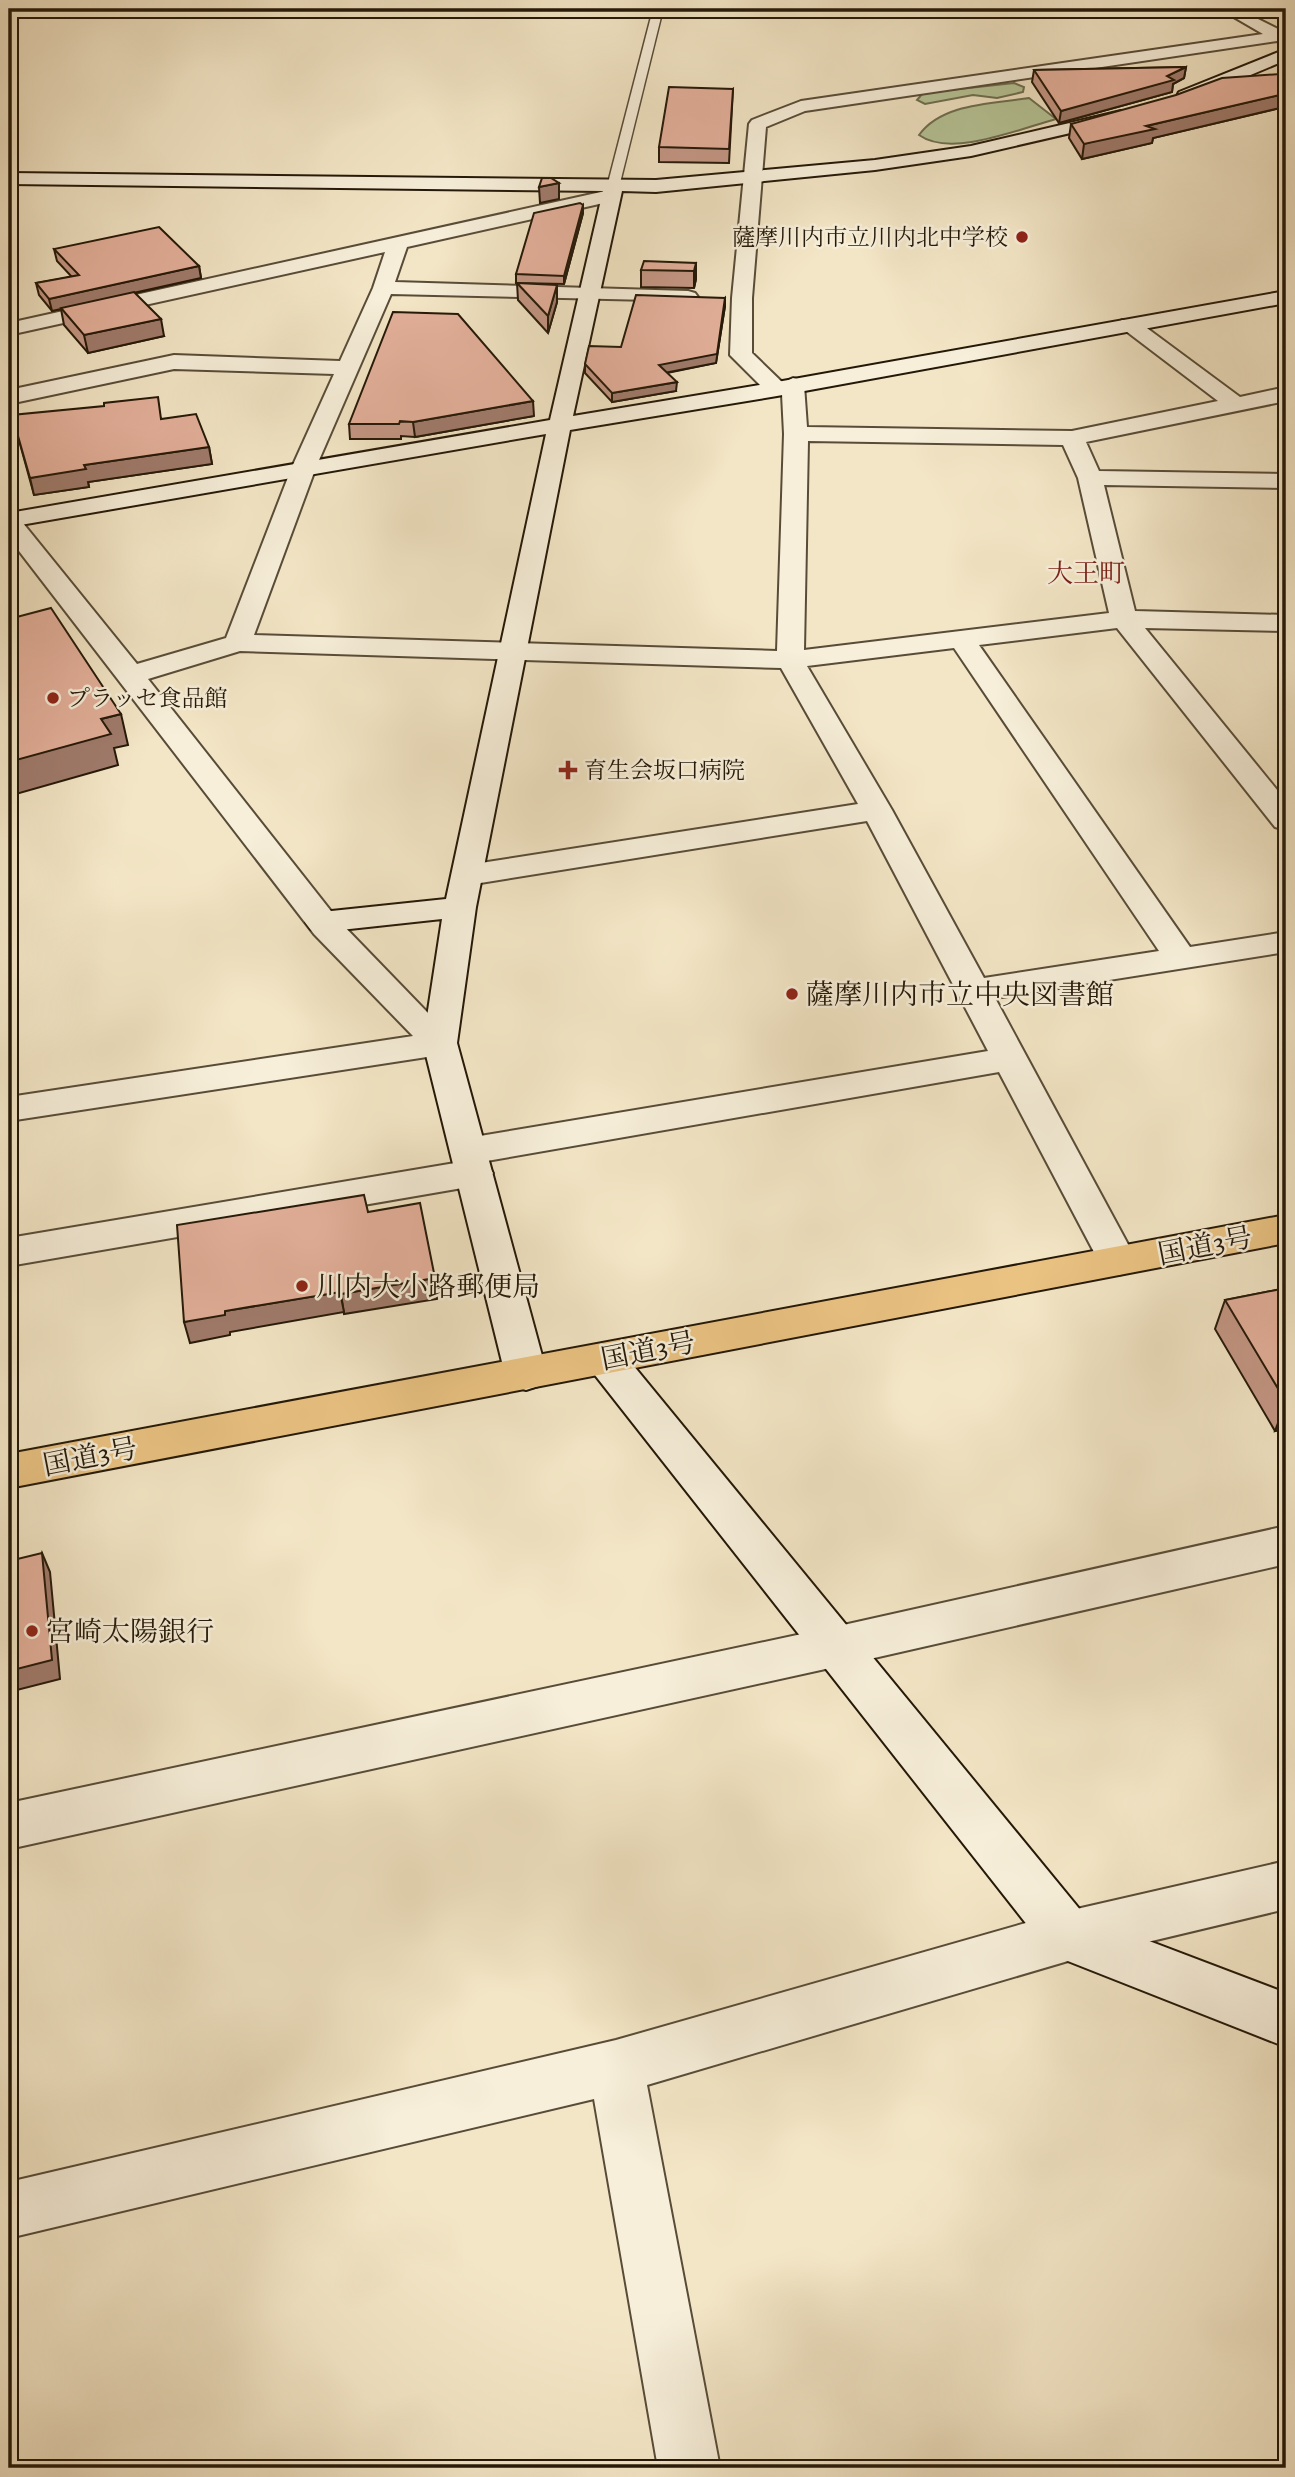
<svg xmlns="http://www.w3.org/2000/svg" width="1295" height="2477" font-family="Alegreya,'Noto Serif JP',serif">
  <rect width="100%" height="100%" fill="#f3e6c6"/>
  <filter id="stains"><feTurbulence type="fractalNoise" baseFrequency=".00286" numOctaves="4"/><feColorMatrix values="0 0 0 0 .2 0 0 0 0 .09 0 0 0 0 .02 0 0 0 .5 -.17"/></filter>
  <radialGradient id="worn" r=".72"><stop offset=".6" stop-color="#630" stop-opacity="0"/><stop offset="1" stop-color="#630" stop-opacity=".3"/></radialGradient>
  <!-- green -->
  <g fill="#b7c698" stroke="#6e6f50" stroke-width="2">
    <path d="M1014 83 1024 87 1023 92 997 98 973 95 925 104 917 100 923 93Z"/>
    <path d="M1029 98 1056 119C1019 129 951 158 919 135 942 103 992 104 1029 98Z"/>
  </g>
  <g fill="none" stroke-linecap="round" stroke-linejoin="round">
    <defs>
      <g id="lane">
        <path d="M653 9H663L619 187 613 190 607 187Z"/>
        <path d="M760 9H783L799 13 794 16Z"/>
      </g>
      <g id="street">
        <path d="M1220 9H1238L1286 33V43L1277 41 805 111 766 127 752 298V353L783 383 793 378 801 380 804 385 807 427 1072 431 1218 401 1122 328 1118 324 1122 320H1136L1240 397 1286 387V401L1086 442 1099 471 1286 474V488L1104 485 1135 611 1286 615V631L1145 628 1286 801V830L1275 827 1117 628 979 645 1190 947 1286 932V952L995 998 1137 1261 1132 1271 1118 1275 1104 1271 999 1072 481 1162 487 1164 493 1173 487 1182 474 1186 9 1266V1238L461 1162 455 1160 450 1151 455 1142 468 1138 988 1051 867 821 468 885 457 882 452 875 457 868 468 865 858 804 781 668 240 651 148 679 338 920 457 1043 452 1051 440 1055 9 1121V1097L413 1036 314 934 9 538V515L18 517 137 664 226 638 292 467 334 374 174 369 9 404V390L174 355 340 361 373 288 385 252 9 335V323L610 190 617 192 619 196 617 200 407 247 395 282 688 291 695 293 698 297 695 301 391 294 316 467 254 635 777 651 784 434 782 394H769L730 355 732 298 749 124 752 120 801 101 1263 34ZM808 441 1063 445 1078 478 1109 613 804 650ZM954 648 1159 951 984 978 892 810 807 666Z"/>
        <path d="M1286 1526V1564L839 1666 9 1849V1803L839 1626Z"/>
        <path d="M1286 1861V1909L1068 1961 647 2085 720 2468H658L594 2099 9 2238V2182L616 2040 1068 1911Z"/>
      </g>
      <g id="secondary">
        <path d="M1286 49V60L1191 100 1185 101 1177 96 1179 92Z"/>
        <path d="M1121 111 1127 112 1130 116 1127 120 971 156 875 170 656 192 622 191 573 416 777 382 1286 291V303L777 396 570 430 476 907 457 1043 547 1374 541 1385 526 1390 511 1385 505 1374 423 1043 442 919 322 932 311 929 306 922 311 915 322 912 446 899 546 434 9 527V513L550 420 603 191 9 184V173L656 180 875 160 971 146Z"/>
        <path d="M605 1343 619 1348 1086 1917 1286 1993V2047L1050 1954 591 1370 585 1359 591 1348Z"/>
      </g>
      <path id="highway" d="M1286 1215V1243L9 1488V1454Z"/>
    </defs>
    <!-- lane casing -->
    <use href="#lane" stroke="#584c38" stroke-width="3"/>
    <!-- street casing -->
    <use href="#street" stroke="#584c38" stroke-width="4"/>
    <!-- secondary casing -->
    <use href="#secondary" stroke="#241808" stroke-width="4"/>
    <!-- highway casing -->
    <use href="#highway" stroke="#241808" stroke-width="4"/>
    <!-- lane -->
    <use href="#lane" fill="#f7efda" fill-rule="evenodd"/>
    <!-- street -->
    <use href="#street" fill="#f7efda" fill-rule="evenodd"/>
    <!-- secondary -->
    <use href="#secondary" fill="#f7efda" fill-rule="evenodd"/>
    <!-- highway -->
    <use href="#highway" fill="#eac383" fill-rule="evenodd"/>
  </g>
  <!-- wall -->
  <g fill="#c49785" stroke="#241808" stroke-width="2">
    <path d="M1186 67 1184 78 1173 84 1172 92 1059 123 1032 82 1034 70Z"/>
    <path d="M733 89 729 163 659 162V147Z"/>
    <path d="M1280 108 1153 138 1152 143 1082 159 1069 138 1071 124Z"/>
    <path d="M583 205V213L564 284 516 283V274Z"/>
    <path d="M54 249 199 266 201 278 135 293 164 336 88 353 64 325 61 309 52 311 39 295 36 283 72 277 57 261Z"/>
    <path d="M696 263V279L694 288 641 287V270Z"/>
    <path d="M517 283 557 302 548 333 518 300Z"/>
    <path d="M725 298V306L716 363 667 373 676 391 612 402 585 373V364Z"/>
    <path d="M12 415 162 419 209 447 212 464 88 482 89 487 34 495Z"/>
    <path d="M534 416 415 437 401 436V439H350L349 424Z"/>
    <path d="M1286 1288V1428L1275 1431 1215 1329 1225 1300Z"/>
  </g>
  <!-- shaded-wall -->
  <g fill="#a07b6c" stroke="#241808" stroke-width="2">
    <path d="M1186 67 1184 78 1173 84 1172 92 1059 123 1061 111 1167 76Z"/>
    <path d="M1284 94 1280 108 1153 138 1152 143 1082 159 1084 144 1146 126Z"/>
    <path d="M559 183V199L540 203 539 187Z"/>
    <path d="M583 205V213L564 284V276Z"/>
    <path d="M696 263V279L694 288V271Z"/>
    <path d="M199 266 201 278 52 311 49 299Z"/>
    <path d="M557 285V302L548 333V316Z"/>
    <path d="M725 298V306L716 363 659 374V365Z"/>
    <path d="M161 319 164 336 88 353 84 335Z"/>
    <path d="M677 382 676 391 612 402V393Z"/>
    <path d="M533 401 534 416 415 437 413 422Z"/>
    <path d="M209 447 212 464 88 482 89 487 34 495 30 478 84 465Z"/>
    <path d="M121 714 128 745 114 748 118 765 9 796V762L101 719Z"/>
    <path d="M435 1278 437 1299 344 1314 341 1294Z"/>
    <path d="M340 1292 344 1312 230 1332V1335L190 1343 184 1322 225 1311Z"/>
    <path d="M1286 1402V1428L1275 1431Z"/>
    <path d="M42 1553 50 1572 60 1679 9 1692V1671Z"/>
  </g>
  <!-- building -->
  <g fill="#e4b09b" stroke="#241808" stroke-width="2">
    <path d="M1186 67 1167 76 1174 80 1061 111 1034 70Z"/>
    <path d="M1280 74 1284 94 1146 126 1155 129 1084 144 1071 124 1176 95 1222 78Z"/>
    <path d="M669 87 733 89 729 149 659 147Z"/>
    <path d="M542 178H551L559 183 539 187Z"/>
    <path d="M580 203 583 205 564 276 516 274 534 213Z"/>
    <path d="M159 227 199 266 49 299 36 283 79 275 54 249Z"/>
    <path d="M644 261 696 263 694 271 641 270Z"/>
    <path d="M517 283 557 285 548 316Z"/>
    <path d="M134 292 161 319 84 335 61 308Z"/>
    <path d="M636 295 725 298 717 354 659 365 677 382 612 393 585 364 589 346 621 347Z"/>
    <path d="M393 312 458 314 533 401 413 422 400 421 399 424H349Z"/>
    <path d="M158 397 161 419 196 414 209 447 84 465 86 469 30 478 12 415 104 406V403Z"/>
    <path d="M51 608 121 714 101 719 111 734 9 762V619Z"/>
    <path d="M364 1195 368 1212 420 1203 435 1278 341 1294 340 1292 225 1311V1315L184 1322 177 1225Z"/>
    <path d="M1286 1288V1402L1225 1300Z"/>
    <path d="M42 1553 52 1660 9 1671V1561Z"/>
  </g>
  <!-- markers -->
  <g fill="#8f2418" stroke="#f7efda" stroke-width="2.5">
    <circle cx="1022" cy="237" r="7"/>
    <circle cx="53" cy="698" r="7"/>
    <path d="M564.5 759.5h7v7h7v7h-7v7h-7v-7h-7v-7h7z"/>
    <circle cx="792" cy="994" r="7"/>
    <circle cx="302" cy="1286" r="7"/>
    <circle cx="32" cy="1631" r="7"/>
  </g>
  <g text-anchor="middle" stroke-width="5" stroke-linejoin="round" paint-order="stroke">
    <!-- far-poi labels -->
    <g font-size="23" fill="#241808" stroke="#f7efda" text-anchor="start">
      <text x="1008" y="245" text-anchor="end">薩摩川内市立川内北中学校</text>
      <text x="67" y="706">プラッセ食品館</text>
      <text x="584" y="778">育生会坂口病院</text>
    </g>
    <!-- far-quarter labels -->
    <g font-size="26" fill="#7a1f14" stroke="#f7efda">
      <text x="1086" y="582">大王町</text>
    </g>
    <!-- poi labels -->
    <g font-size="28" fill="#241808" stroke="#f7efda" text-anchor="start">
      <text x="806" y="1004">薩摩川内市立中央図書館</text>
      <text x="316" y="1296">川内大小路郵便局</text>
      <text x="46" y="1641">宮崎太陽銀行</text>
    </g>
    <!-- street labels -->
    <g font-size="28" fill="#241808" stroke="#f7efda">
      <text transform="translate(1205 1245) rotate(-11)" y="10">国道3号</text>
      <text transform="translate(648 1350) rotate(-11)" y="10">国道3号</text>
      <text transform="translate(90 1456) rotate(-11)" y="10">国道3号</text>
    </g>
  </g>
  <!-- margin -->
  <rect width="1295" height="2477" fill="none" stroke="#f3e6c6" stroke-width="35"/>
  <rect x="10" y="10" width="1274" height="2456" fill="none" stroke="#241808" stroke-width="3.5"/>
  <rect x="18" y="18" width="1260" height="2442" fill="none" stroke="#241808" stroke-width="2"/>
  <rect width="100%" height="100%" filter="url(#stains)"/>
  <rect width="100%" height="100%" fill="url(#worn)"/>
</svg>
